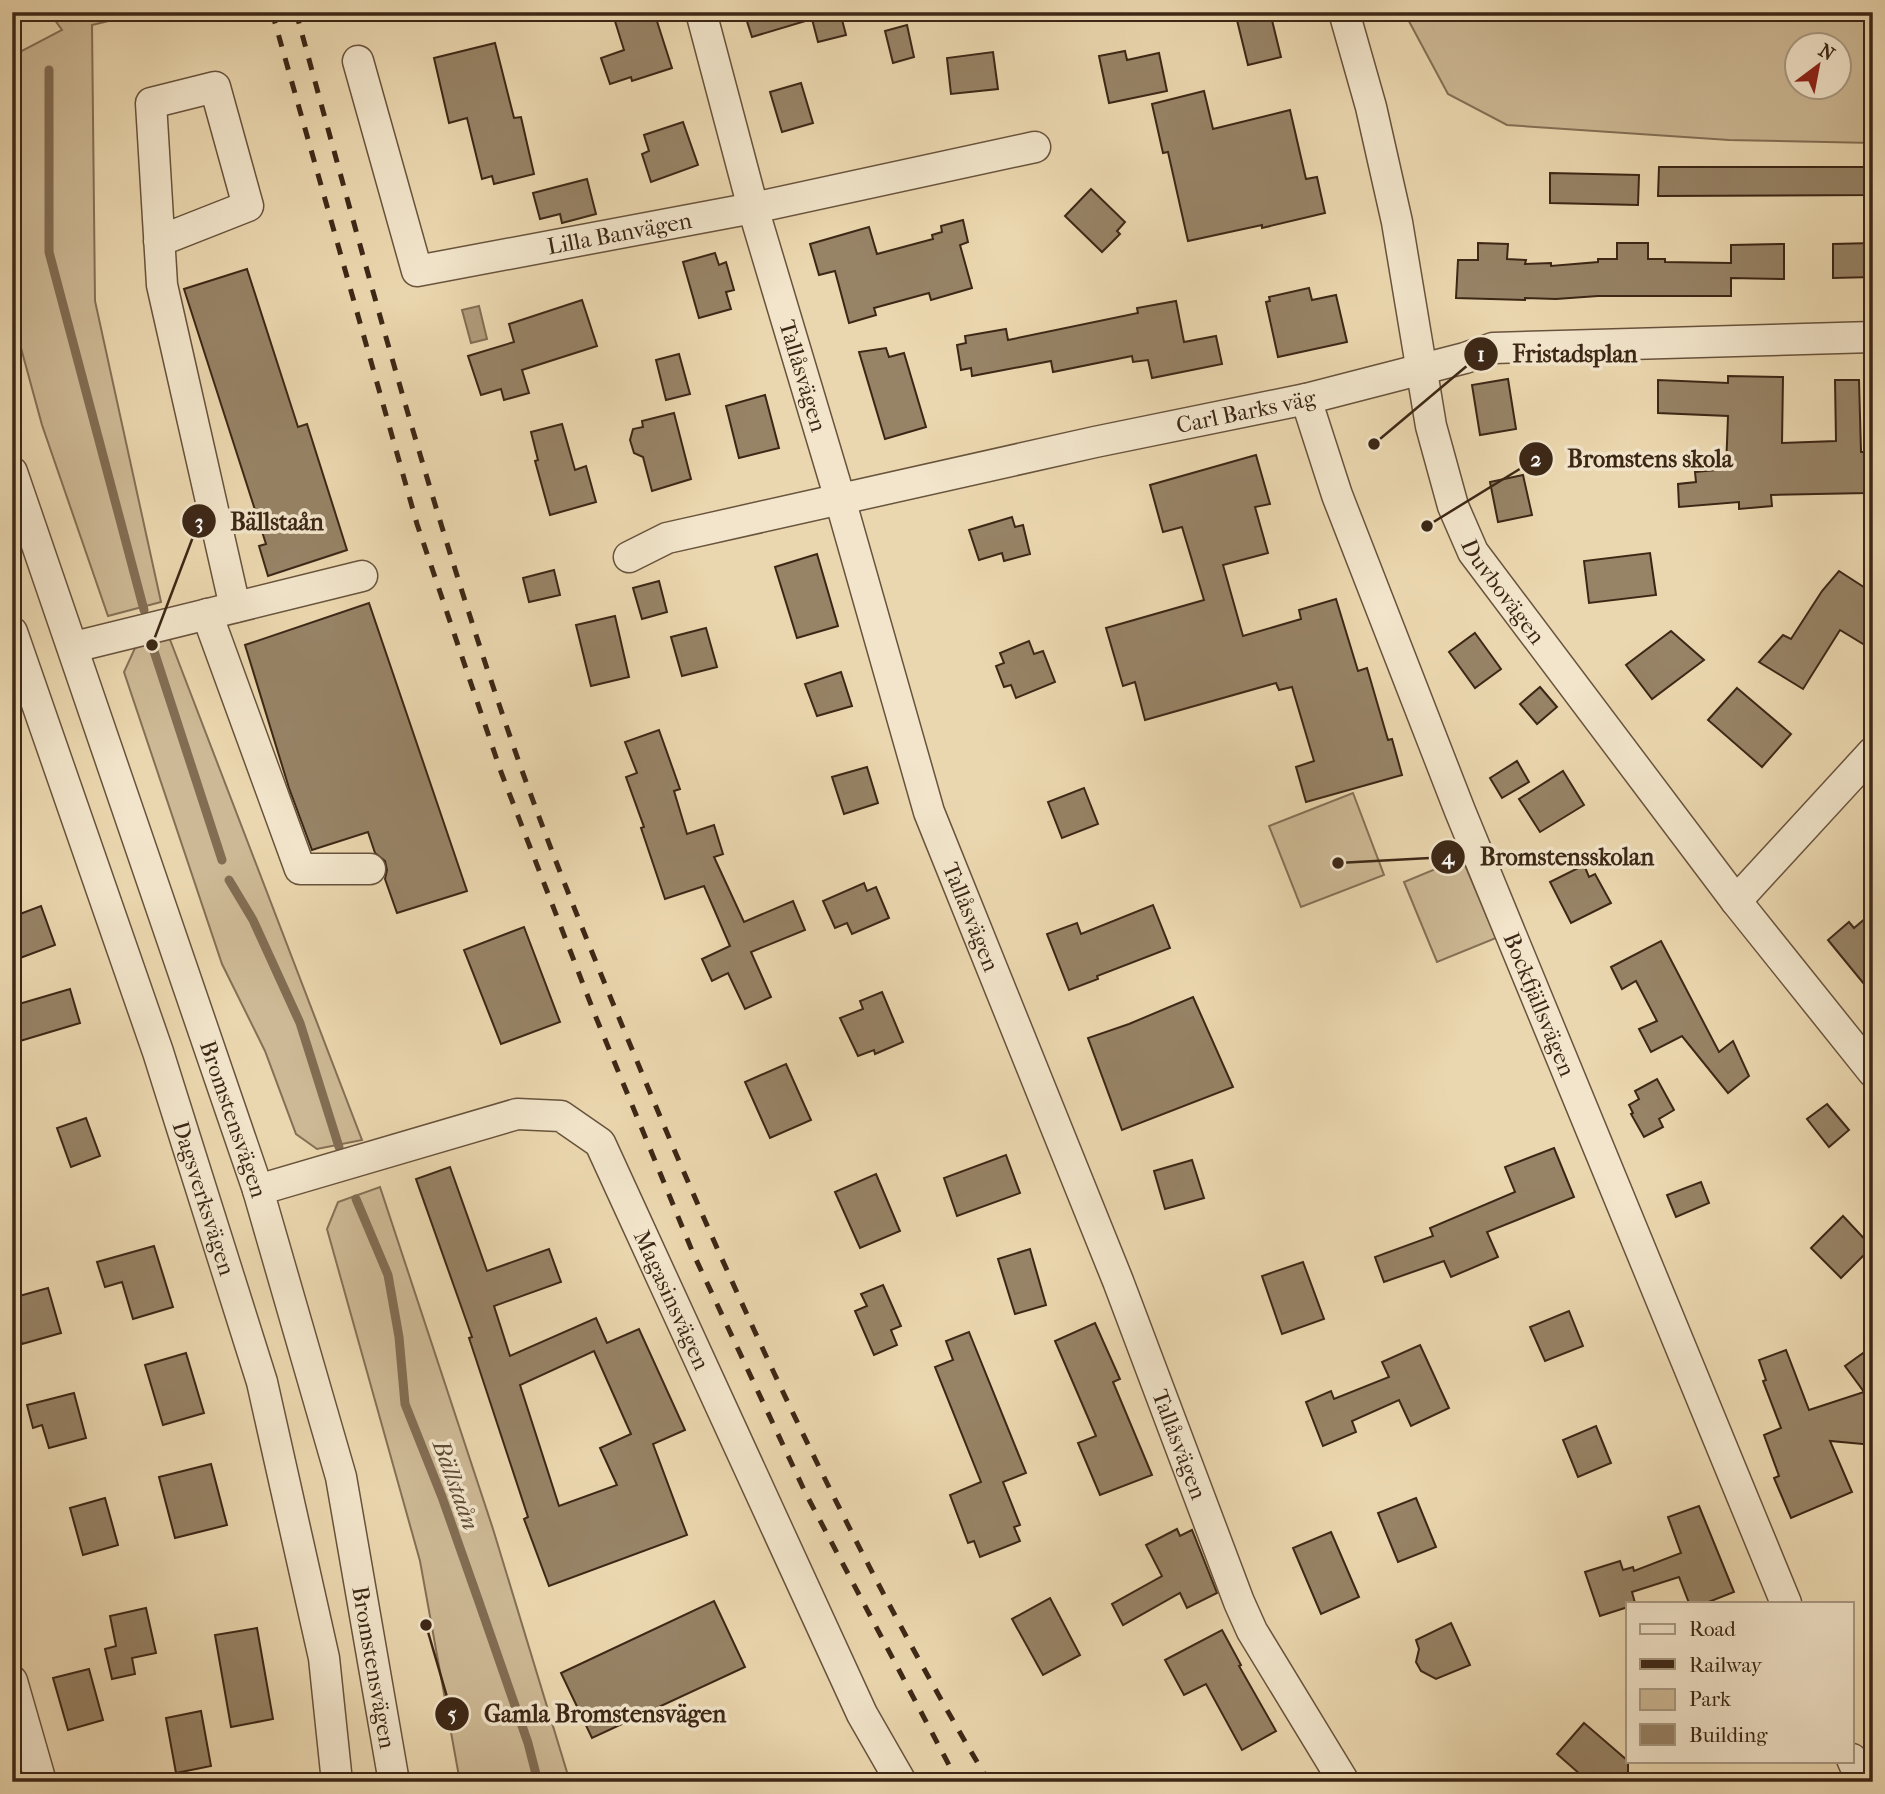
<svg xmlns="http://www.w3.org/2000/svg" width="1885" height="1794" font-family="'IM FELL French Canon',serif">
  <rect width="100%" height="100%" fill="#ebd7af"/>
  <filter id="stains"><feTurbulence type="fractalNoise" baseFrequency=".00286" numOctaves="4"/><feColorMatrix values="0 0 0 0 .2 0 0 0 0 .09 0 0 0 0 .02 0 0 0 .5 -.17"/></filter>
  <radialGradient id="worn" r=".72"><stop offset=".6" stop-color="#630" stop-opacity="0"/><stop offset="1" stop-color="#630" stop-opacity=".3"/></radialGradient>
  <!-- green -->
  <g fill="#cdb995" stroke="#847056" stroke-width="2" fill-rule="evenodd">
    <path d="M49 12H145L92 25 95 301 161 602 108 616 42 425 12 315V56L62 30Z"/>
    <path d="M1404 12H1873V143L1729 140 1507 125 1448 94ZM1798 46H1840V88H1798Z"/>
    <path d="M169 637 362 1140 317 1149 296 1134 265 1051 222 964 124 672 135 648Z"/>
    <path d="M1353 793 1384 875 1301 907 1269 826Z"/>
    <path d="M1462 858 1496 938 1437 962 1404 882Z"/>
    <path d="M380 1187 493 1529 570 1782H460L420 1561 327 1229 338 1202Z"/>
  </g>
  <!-- water -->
  <path fill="#b09b7b" stroke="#826d53" stroke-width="2" d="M479 306 487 339 471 343 462 310Z"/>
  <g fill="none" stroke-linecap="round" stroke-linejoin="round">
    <!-- stream -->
    <g stroke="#826d53" stroke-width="9">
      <path d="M49 70V252L144 610"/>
      <path d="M152 645 222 860"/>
      <path d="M229 880 253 920 300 1023 339 1147"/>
      <path d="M356 1199 388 1275 399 1337 405 1404 442 1497 479 1602 528 1743 538 1782"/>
    </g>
  </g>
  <!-- building -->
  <g fill="#978366" stroke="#3c2716" stroke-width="2" fill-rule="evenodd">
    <path d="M632 12H654L672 68 632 81 631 77 610 84 601 58 624 50 614 18Z"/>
    <path d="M744 12H840L846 35 818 42 812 19 752 37Z"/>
    <path d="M1235 12H1270L1281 57 1248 65Z"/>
    <path d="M907 25 914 57 893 63 885 31Z"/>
    <path d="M495 43 514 118 521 117 534 174 494 184 492 176 482 179 467 118 449 123 434 58Z"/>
    <path d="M1125 51 1127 60 1159 53 1167 91 1109 103 1099 56Z"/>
    <path d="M993 52 998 89 951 94 947 58Z"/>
    <path d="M801 83 813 123 782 132 770 92Z"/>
    <path d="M1204 91 1213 129 1290 110 1306 179 1317 177 1325 213 1262 228V225L1188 241 1168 152 1163 153 1152 104Z"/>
    <path d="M683 122 698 165 651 182 642 154 649 151 644 135Z"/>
    <path d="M1659 167H1873V195L1658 196Z"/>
    <path d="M1550 173 1639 175 1638 205 1550 203Z"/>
    <path d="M587 179 596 214 562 223 560 214 540 219 533 193Z"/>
    <path d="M1091 189 1125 222 1117 231 1120 234 1102 252 1065 216Z"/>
    <path d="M963 220 968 242 960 245 972 288 931 300 929 293 874 308 876 315 849 323 835 271 819 275 810 244 869 227 877 254 933 239 932 235 942 232 941 226Z"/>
    <path d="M1478 243 1508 244 1507 259 1526 260 1525 264 1551 263V266L1598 262V259H1617V243H1648V259H1665V262L1731 263V245L1784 244V279L1731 278V296H1598L1556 299 1525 298V300L1456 298 1458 260H1478Z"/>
    <path d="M1873 243V277L1833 278V244Z"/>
    <path d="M715 253 719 265 726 262 734 290 726 292 731 309 699 318 683 262Z"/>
    <path d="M247 269 298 427 307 424 347 550 268 576 259 546 266 544 184 289Z"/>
    <path d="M1309 288 1312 300 1336 295 1347 342 1278 357 1266 302 1270 301 1269 297Z"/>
    <path d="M582 300 597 346 522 370 529 393 504 400 501 389 481 395 468 356 514 342 509 324Z"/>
    <path d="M1176 301 1184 342 1216 336 1222 364 1152 378 1148 360 1133 362 1132 356 1053 372 1051 361 972 376 971 368 961 370 957 345 966 343 965 336 1006 329 1008 340 1138 313 1137 308Z"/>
    <path d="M886 348 889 357 904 353 926 427 885 439 859 352Z"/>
    <path d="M679 354 690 394 666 400 656 360Z"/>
    <path d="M1728 376 1783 377 1782 443 1836 441 1835 380H1859L1861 452H1865L1867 493 1771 495 1772 506 1739 509V502L1679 507 1678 484 1696 482 1695 472 1726 469 1728 416 1658 413V380L1728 383Z"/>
    <path d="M1508 379 1516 429 1480 435 1472 385Z"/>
    <path d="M765 395 779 448 739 458 726 406Z"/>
    <path d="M674 413 691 479 652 491 643 457 634 453 630 440 633 429 643 427 642 421Z"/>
    <path d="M562 424 575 470 586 466 596 502 550 515 535 461 538 460 531 432Z"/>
    <path d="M1256 455 1270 504 1255 507 1268 553 1223 565 1243 636 1301 619 1299 610 1336 599 1358 671 1367 668 1388 740 1392 739 1402 775 1306 802 1296 767 1314 761 1292 687 1279 690 1276 683 1145 720 1135 682 1123 686 1106 628 1204 600 1182 527 1163 532 1150 485Z"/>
    <path d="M1523 475 1532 515 1498 522 1490 482Z"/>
    <path d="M1012 517 1015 527 1023 525 1030 554 1004 561 1002 553 979 560 969 530Z"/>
    <path d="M1650 553 1656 595 1589 603 1584 561Z"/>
    <path d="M817 554 838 626 797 638 775 567Z"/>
    <path d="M554 570 560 595 529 602 523 578Z"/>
    <path d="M1839 571 1873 593V650L1840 630 1803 689 1759 662 1783 635 1791 639 1822 591Z"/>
    <path d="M659 581 667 612 642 619 633 588Z"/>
    <path d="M369 603 467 891 397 913 385 879 387 870 385 861 375 853 368 832 312 850 289 788 245 645Z"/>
    <path d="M615 616 629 677 591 686 576 625Z"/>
    <path d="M706 628 717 667 682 676 671 637Z"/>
    <path d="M1671 631 1704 660 1652 699 1626 665Z"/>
    <path d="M1475 633 1501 669 1475 688 1449 652Z"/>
    <path d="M1029 641 1034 654 1043 651 1055 682 1016 698 1011 685 1004 687 996 666 1004 663 1000 653Z"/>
    <path d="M841 672 852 706 817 716 805 684Z"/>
    <path d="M1540 687 1557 707 1537 724 1520 704Z"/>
    <path d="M1737 688 1791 734 1762 767 1708 720Z"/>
    <path d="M659 730 680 789 674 791 687 834 714 825 723 854 714 857 744 922 793 901 805 930 751 952 771 997 745 1009 728 973 712 981 702 959 730 946 704 886 665 899 641 828 644 827 626 777 637 773 625 742Z"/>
    <path d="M1517 761 1529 782 1502 798 1490 778Z"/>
    <path d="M867 767 878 803 844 814 832 777Z"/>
    <path d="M1563 771 1584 805 1540 832 1519 799Z"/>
    <path d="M1084 788 1098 824 1062 838 1048 802Z"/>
    <path d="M1584 865 1589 877 1595 874 1611 903 1571 923 1550 882Z"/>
    <path d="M864 883 867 891 876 887 889 918 852 934 847 923 835 928 823 901Z"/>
    <path d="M1153 905 1170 948 1097 976 1098 979 1069 990 1047 934 1077 923 1081 934Z"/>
    <path d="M41 906 55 945 12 961V917Z"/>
    <path d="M1873 912V995L1828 940 1849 922 1854 928Z"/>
    <path d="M524 927 560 1022 501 1044 464 950Z"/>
    <path d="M1661 941 1719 1052 1733 1041 1749 1076 1728 1093 1682 1036 1651 1052 1639 1029 1657 1021 1636 981 1622 989 1611 967Z"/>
    <path d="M70 989 80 1023 20 1041 12 1015V1006Z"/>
    <path d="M882 992 903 1042 875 1054 874 1050 858 1056 840 1018 863 1009 860 1001Z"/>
    <path d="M1193 997 1233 1087 1122 1130 1088 1038 1129 1024Z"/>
    <path d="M786 1064 811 1120 770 1138 745 1082Z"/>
    <path d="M1657 1079 1674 1110 1659 1119 1663 1127 1644 1137 1631 1114 1633 1113 1629 1105 1639 1099 1635 1091Z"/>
    <path d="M1827 1104 1849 1130 1829 1147 1807 1119Z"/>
    <path d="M86 1118 100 1156 71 1167 57 1128Z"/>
    <path d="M1554 1148 1574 1197 1487 1232 1498 1257 1451 1277 1444 1261 1384 1282 1375 1257 1433 1236 1430 1228 1515 1192 1505 1167Z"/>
    <path d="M1006 1155 1020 1193 957 1216 944 1178Z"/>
    <path d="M1192 1160 1204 1198 1165 1209 1154 1171Z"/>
    <path d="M450 1167 487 1271 549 1249 561 1282 494 1306 510 1356 596 1318 607 1343 639 1329 685 1430 653 1444 687 1535 549 1586 524 1519 528 1517 469 1338 472 1337 416 1179ZM594 1351 631 1434 600 1448 617 1485 559 1506 520 1385Z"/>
    <path d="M876 1174 900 1231 860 1248 835 1192Z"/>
    <path d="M1701 1182 1709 1203 1676 1217 1667 1195Z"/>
    <path d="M1843 1216 1872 1247 1841 1278 1811 1248Z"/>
    <path d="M154 1246 173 1307 133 1319 122 1282 105 1287 97 1262Z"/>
    <path d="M1030 1249 1046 1305 1015 1314 998 1259Z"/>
    <path d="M1303 1262 1324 1319 1282 1334 1262 1276Z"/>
    <path d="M883 1285 901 1326 891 1330 897 1345 874 1355 855 1311 867 1306 861 1294Z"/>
    <path d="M48 1288 61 1333 22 1344 12 1311V1298Z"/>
    <path d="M1569 1311 1583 1346 1545 1361 1530 1327Z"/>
    <path d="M1095 1323 1120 1379 1113 1382 1152 1475 1100 1495 1078 1443 1096 1436 1055 1341Z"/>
    <path d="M969 1332 1026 1473 1003 1482 1020 1525 1014 1527 1020 1541 980 1557 974 1541 968 1543 950 1495 981 1482 935 1367 953 1360 946 1341Z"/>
    <path d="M1420 1345 1449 1408 1411 1426 1399 1400 1352 1421 1356 1432 1323 1446 1306 1402 1331 1391 1334 1399 1389 1377 1382 1362Z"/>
    <path d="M1873 1346V1445L1830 1441 1852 1492 1791 1518 1774 1478 1779 1476 1764 1435 1781 1428 1763 1381 1766 1380 1759 1360 1786 1350 1809 1410 1864 1392 1845 1366Z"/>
    <path d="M186 1353 204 1413 163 1425 145 1365Z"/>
    <path d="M74 1393 86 1438 49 1448 42 1425 33 1428 27 1405Z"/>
    <path d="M1596 1426 1611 1463 1578 1477 1563 1440Z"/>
    <path d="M211 1464 227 1525 175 1538 159 1477Z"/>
    <path d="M105 1498 118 1545 83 1555 70 1508Z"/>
    <path d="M1416 1498 1436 1547 1398 1562 1378 1513Z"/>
    <path d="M1699 1506 1734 1592 1706 1603H1689L1679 1577 1632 1592 1635 1603H1628V1607L1600 1616 1585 1572 1620 1561 1623 1570 1633 1567 1634 1571 1681 1553 1668 1517Z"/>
    <path d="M1177 1529 1180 1536 1192 1530 1217 1593 1187 1608 1180 1593 1123 1625 1112 1604 1162 1576 1146 1545Z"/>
    <path d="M1331 1532 1359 1597 1321 1614 1293 1548Z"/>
    <path d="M1050 1598 1080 1655 1043 1675 1012 1619Z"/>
    <path d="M714 1601 745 1667 592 1738 561 1673Z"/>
    <path d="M146 1608 156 1653 132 1658 135 1674 112 1679 105 1649 116 1646 110 1616Z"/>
    <path d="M1451 1623 1470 1665 1436 1679 1421 1671 1416 1662 1419 1649 1416 1640Z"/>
    <path d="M257 1628 273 1719 231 1727 215 1635Z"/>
    <path d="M1222 1630 1241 1665 1239 1666 1276 1731 1242 1750 1206 1684 1184 1695 1165 1660Z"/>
    <path d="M89 1669 103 1720 68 1730 53 1678Z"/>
    <path d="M201 1711 211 1766 176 1773 166 1718Z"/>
    <path d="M1584 1723 1628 1761V1782H1589L1557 1754Z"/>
  </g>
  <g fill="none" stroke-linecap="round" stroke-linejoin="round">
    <defs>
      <g id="minor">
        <path id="s1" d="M701 12 753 208 840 499 929 812 1118 1281 1239 1602 1252 1631 1344 1782"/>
        <path id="s2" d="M1344 12 1371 107 1397 222 1431 426 1453 506 1473 552 1736 901 1873 1072"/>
        <path id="s3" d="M358 61 417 271 753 208 1035 147"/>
        <path d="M159 241 248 206 215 87 151 103 162 285 235 607"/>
        <path id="s4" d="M1306 399 1337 495 1460 811 1786 1603"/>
        <path id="s5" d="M12 472 258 1190 341 1477 394 1782"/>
        <path id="s6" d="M629 557 667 538 1095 442 1306 399 1465 358 1493 348 1873 337"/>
        <path d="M207 614 300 869H370"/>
        <path id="s7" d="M12 632 158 1052 262 1382 324 1658 337 1782"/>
        <path d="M74 647 362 576"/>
        <path d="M1736 901 1873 752"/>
        <path id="s8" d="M258 1190 517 1114 561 1116 600 1143 862 1714 901 1782"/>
        <path d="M12 1681 41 1782"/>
        <path d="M1852 1759 1862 1782"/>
      </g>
    </defs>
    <!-- minor casing -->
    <use href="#minor" stroke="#68533c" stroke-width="33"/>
    <!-- minor -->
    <use href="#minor" stroke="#f2e5cb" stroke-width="30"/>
    <!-- rail -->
    <g stroke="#3c2716" stroke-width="5" stroke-dasharray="12 12" stroke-linecap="butt">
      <path d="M272 12 417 524 501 772 595 1015 693 1253 806 1494 958 1782"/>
      <path d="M296 12C365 264 433 518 520 765 563 885 613 1004 662 1121 758 1347 863 1571 989 1782"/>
    </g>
  </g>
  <g text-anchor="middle" stroke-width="7" stroke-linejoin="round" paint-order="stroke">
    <!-- street labels -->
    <g font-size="23" fill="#3c2716" stroke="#f2e5cb">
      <text dy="8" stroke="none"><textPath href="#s3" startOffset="424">Lilla Banvägen</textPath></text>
      <text dy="8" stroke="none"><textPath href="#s1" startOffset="378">Tallåsvägen</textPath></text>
      <text dy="8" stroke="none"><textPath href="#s6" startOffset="635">Carl Barks väg</textPath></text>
      <text dy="8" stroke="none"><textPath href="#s2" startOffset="606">Duvbovägen</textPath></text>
      <text dy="8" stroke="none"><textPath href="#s1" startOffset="945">Tallåsvägen</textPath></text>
      <text dy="8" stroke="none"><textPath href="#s4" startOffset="649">Bockfjällsvägen</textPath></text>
      <text dy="8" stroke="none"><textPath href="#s5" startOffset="684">Bromstensvägen</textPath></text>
      <text dy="8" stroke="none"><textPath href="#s7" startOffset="598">Dagsverksvägen</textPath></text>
      <text dy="8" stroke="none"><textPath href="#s8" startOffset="534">Magasinsvägen</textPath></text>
      <text dy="8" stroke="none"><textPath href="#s1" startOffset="1512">Tallåsvägen</textPath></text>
      <text dy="8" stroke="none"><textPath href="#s5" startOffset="1251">Bromstensvägen</textPath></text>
    </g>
    <!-- water labels -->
    <g font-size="24" font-style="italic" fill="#5f4a34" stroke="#f2e5cb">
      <text transform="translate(456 1485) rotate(70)" y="8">Bällstaån</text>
    </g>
  </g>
  <!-- callouts -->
  <path fill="none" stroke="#3c2716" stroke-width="2.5" d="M1374 444L1481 354M1427 526L1536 459M152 645L199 521M1338 863L1448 857M426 1625L452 1714"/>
  <g fill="#3c2716" stroke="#f2e5cb" stroke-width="2.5">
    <circle cx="1374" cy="444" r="7"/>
    <circle cx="1427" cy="526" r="7"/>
    <circle cx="152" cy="645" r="7"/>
    <circle cx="1338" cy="863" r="7"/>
    <circle cx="426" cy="1625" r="7"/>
    <circle cx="1481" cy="354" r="18"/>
    <circle cx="1536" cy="459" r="18"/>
    <circle cx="199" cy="521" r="18"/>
    <circle cx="1448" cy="857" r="18"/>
    <circle cx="452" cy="1714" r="18"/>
  </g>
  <g font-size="21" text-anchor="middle" font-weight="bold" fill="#fff">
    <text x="1481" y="361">1</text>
    <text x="1536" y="466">2</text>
    <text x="199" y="529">3</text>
    <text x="1448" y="864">4</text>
    <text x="452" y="1721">5</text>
  </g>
  <g font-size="24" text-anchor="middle" font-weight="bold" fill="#3c2716" stroke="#f2e5cb" stroke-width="7" stroke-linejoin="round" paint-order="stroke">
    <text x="1575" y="362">Fristadsplan</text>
    <text x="1650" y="467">Bromstens skola</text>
    <text x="277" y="530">Bällstaån</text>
    <text x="1567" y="865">Bromstensskolan</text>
    <text x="605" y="1722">Gamla Bromstensvägen</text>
  </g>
  <!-- margin -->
  <rect width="1885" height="1794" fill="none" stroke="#ebd7af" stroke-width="42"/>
  <rect x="14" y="14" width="1857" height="1766" fill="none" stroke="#3c2716" stroke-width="3.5"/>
  <rect x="21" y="21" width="1843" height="1752" fill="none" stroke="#3c2716" stroke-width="2"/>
  <!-- legend -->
  <rect x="1626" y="1602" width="228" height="161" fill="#f2e5cb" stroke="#a99983" stroke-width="2"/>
  <rect x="1640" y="1624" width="35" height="10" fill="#f2e5cb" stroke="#a99983" stroke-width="2"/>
  <text x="1689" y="1636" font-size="21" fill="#3c2716">Road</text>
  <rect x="1640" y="1659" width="35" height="10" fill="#3c2716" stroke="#a99983" stroke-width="2"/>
  <text x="1689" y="1672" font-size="21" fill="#3c2716">Railway</text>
  <rect x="1640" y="1689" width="35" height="21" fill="#cdb995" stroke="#a99983" stroke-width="2"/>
  <text x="1689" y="1706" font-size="21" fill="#3c2716">Park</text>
  <rect x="1640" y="1724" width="35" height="21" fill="#978366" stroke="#a99983" stroke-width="2"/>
  <text x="1689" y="1742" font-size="21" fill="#3c2716">Building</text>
  <!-- north arrow -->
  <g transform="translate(1818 66) rotate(32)"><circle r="33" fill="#f2e5cb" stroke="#a99983" stroke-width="2"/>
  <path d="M0-5L12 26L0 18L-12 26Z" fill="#8f2418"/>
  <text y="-10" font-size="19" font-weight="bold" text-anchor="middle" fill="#3c2716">N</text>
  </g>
  <rect width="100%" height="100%" filter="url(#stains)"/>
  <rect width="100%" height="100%" fill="url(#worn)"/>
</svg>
